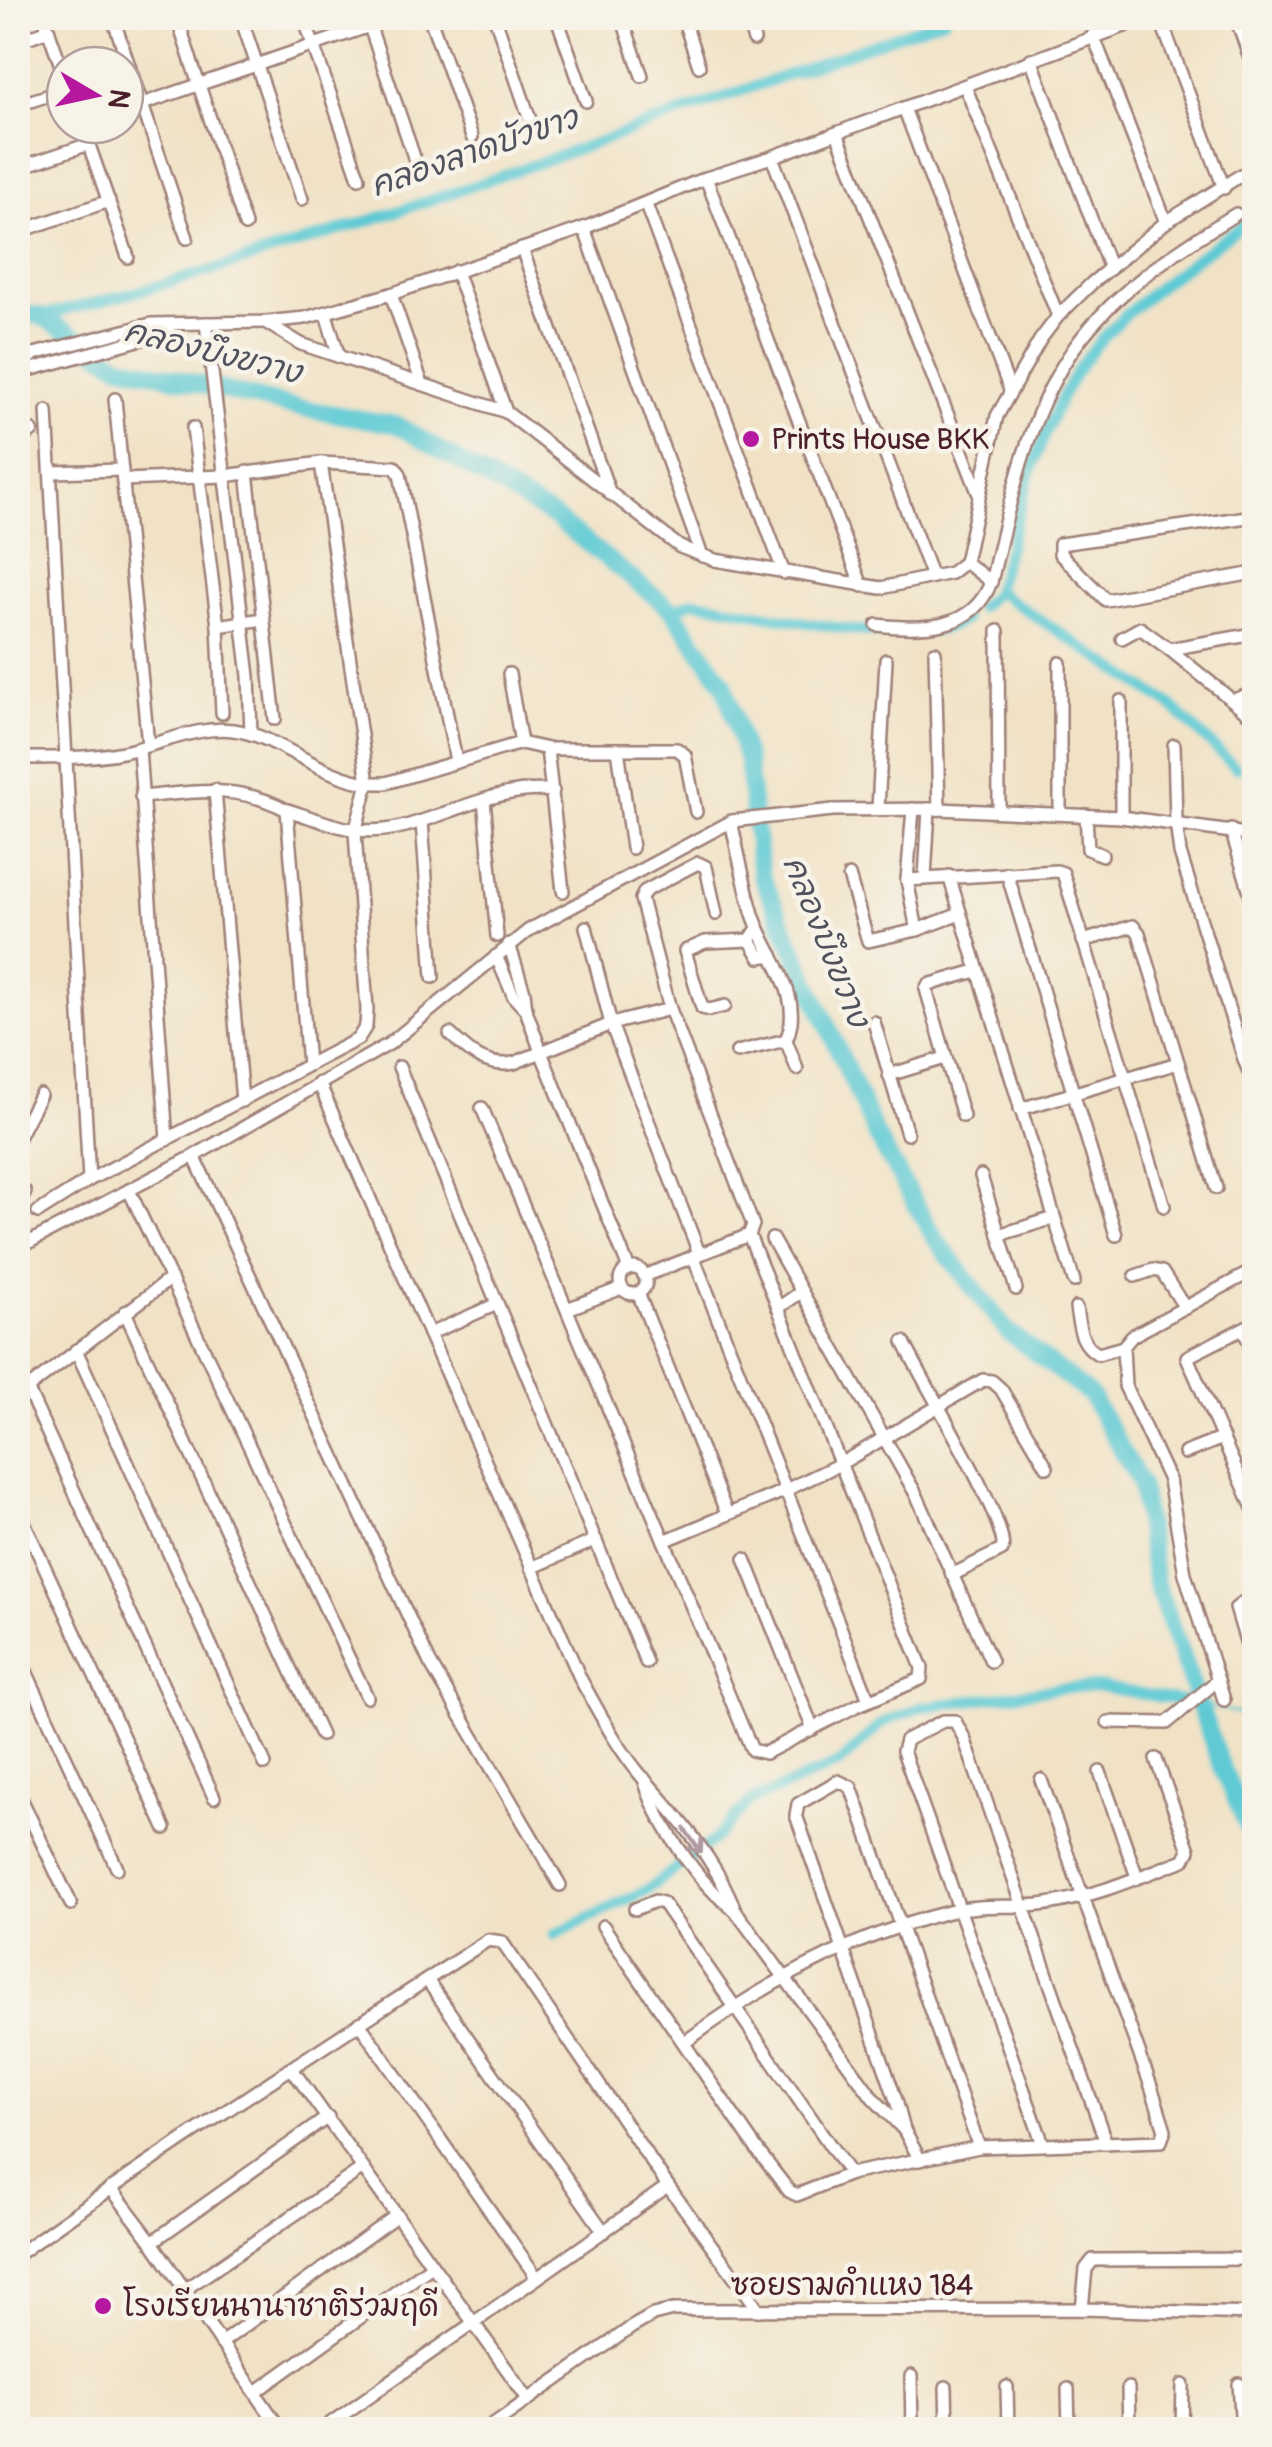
<svg xmlns="http://www.w3.org/2000/svg" width="1272" height="2447" font-family="Pangolin,'Playpen Sans Thai',sans-serif">
  <rect width="100%" height="100%" fill="#f7f3e8"/>
  <filter id="ink" filterUnits="userSpaceOnUse"><feTurbulence type="fractalNoise" baseFrequency=".01" numOctaves="2"/><feDisplacementMap in="SourceGraphic" scale="20" xChannelSelector="R" yChannelSelector="G"/><feConvolveMatrix kernelMatrix="1 2 1 2 8 2 1 2 1" color-interpolation-filters="sRGB"/></filter>
  <filter id="wash" filterUnits="userSpaceOnUse"><feTurbulence type="fractalNoise" baseFrequency=".0048" numOctaves="4" result="noise"/><feDisplacementMap in="SourceGraphic" scale="40" xChannelSelector="R" yChannelSelector="G"/><feGaussianBlur stdDeviation="2.25" result="paint"/><feColorMatrix in="noise" values="0 0 0 0 0 0 0 0 0 0 0 0 0 0 0 0 0 1.4 0 .05"/><feComposite in="paint" operator="in"/></filter>
  <g filter="url(#wash)">
    <rect width="100%" height="100%" fill="#f1e2c6"/>
    <g fill="none" stroke-linecap="round" stroke-linejoin="round">
      <!-- stream -->
      <path stroke="#5ecad4" stroke-width="2.5" d="M1199 1704 1254 1717"/>
      <!-- canal -->
      <g stroke="#5ecad4" stroke-width="11">
        <path d="M41 316C179 284 312 240 446 195 613 138 779 78 945 18"/>
        <path d="M995 590 1169 704 1236 768"/>
        <path d="M979 608 993 595 1000 577C1020 509 1037 436 1075 374 1111 315 1198 257 1254 217"/>
        <path d="M672 610 694 601C759 611 910 654 964 620"/>
        <path d="M554 1935 647 1890 712 1842 749 1802 840 1763 882 1723 922 1707 1060 1688 1101 1687 1199 1704"/>
      </g>
      <!-- river -->
      <path stroke="#5ecad4" stroke-width="18" d="M18 313 41 316 118 364 284 405 397 425 555 518 672 610 724 684 747 761 761 875 876 1135 936 1240 1007 1331 1090 1395 1140 1482 1155 1581 1217 1755 1254 1843"/>
    </g>
  </g>
  <g filter="url(#ink)">
    <g fill="none" stroke-linecap="round" stroke-linejoin="round">
      <defs>
        <g id="street">
          <path d="M44 18 65 77"/>
          <path d="M113 18 187 238"/>
          <path d="M177 18 245 225"/>
          <path d="M241 18 302 199"/>
          <path d="M304 18 359 178"/>
          <path d="M367 18 415 160"/>
          <path d="M430 18 472 137"/>
          <path d="M495 18 534 131"/>
          <path d="M557 18 586 101"/>
          <path d="M622 18 642 76"/>
          <path d="M683 18 699 66"/>
          <path d="M746 18 754 40"/>
          <path d="M1160 18 1224 188"/>
          <path d="M1236 18 1254 69"/>
          <path d="M1093 35 1166 222"/>
          <path d="M18 41 49 30"/>
          <path d="M1031 59 1110 269"/>
          <path d="M965 86 1058 316"/>
          <path d="M18 105 65 90"/>
          <path d="M904 108 1010 390"/>
          <path d="M125 110 393 18"/>
          <path d="M82 125 128 257"/>
          <path d="M837 133 978 492"/>
          <path d="M772 157 932 577"/>
          <path d="M18 168 89 144"/>
          <path d="M706 178 862 586"/>
          <path d="M646 205 784 573"/>
          <path d="M584 228 702 556"/>
          <path d="M18 232 109 201"/>
          <path d="M522 249 610 494"/>
          <path d="M456 271 506 412"/>
          <path d="M391 294 422 384"/>
          <path d="M326 314 339 357"/>
          <path d="M265 322 301 344 506 412 680 547 715 560 881 588 951 573 965 562 997 416 1040 340 1058 316 1092 283 1166 222 1254 167"/>
          <path d="M206 323 249 676 251 734"/>
          <path d="M18 370 34 354 151 324 265 322 305 318 391 294 584 228 706 178 772 157 1146 18"/>
          <path d="M18 373 153 336 169 327"/>
          <path d="M115 399 148 745"/>
          <path d="M47 411 89 1180"/>
          <path d="M193 428 218 626 222 713"/>
          <path d="M18 441 32 431"/>
          <path d="M51 472 122 470"/>
          <path d="M247 472 275 719"/>
          <path d="M124 480 224 476 321 463 395 467 400 474 456 761"/>
          <path d="M1254 516 1060 544V554L1106 600 1254 573"/>
          <path d="M991 582C1009 507 1025 423 1068 357 1107 296 1175 251 1236 214"/>
          <path d="M877 625C921 630 973 631 991 582L965 562"/>
          <path d="M218 626 263 619"/>
          <path d="M998 631 999 811"/>
          <path d="M1122 638 1140 628 1169 649 1254 634"/>
          <path d="M1169 649 1254 718"/>
          <path d="M935 652 939 809"/>
          <path d="M1060 663V813"/>
          <path d="M509 674 521 743"/>
          <path d="M1233 700 1254 693"/>
          <path d="M1121 701V817"/>
          <path d="M1174 745 1176 822 1180 853 1245 1062 1254 1083"/>
          <path d="M139 749 167 1140"/>
          <path d="M547 749 563 891"/>
          <path d="M618 749 632 848"/>
          <path d="M30 758C65 758 102 758 136 749 168 741 200 726 233 730 278 735 319 777 368 783L321 463"/>
          <path d="M215 790 242 1101"/>
          <path d="M141 797C195 792 236 783 287 810"/>
          <path d="M484 800 497 936"/>
          <path d="M878 809 886 660"/>
          <path d="M913 809 907 880 917 930"/>
          <path d="M1086 815 1088 849 1102 855"/>
          <path d="M731 821C738 852 744 884 753 914 766 955 806 996 786 1040L737 1052"/>
          <path d="M1231 830 1254 905"/>
          <path d="M1007 873 1116 1235"/>
          <path d="M849 876 868 941 917 930 960 914"/>
          <path d="M949 876 1074 1281"/>
          <path d="M925 878 929 809"/>
          <path d="M907 880 1057 871 1063 873 1164 1206"/>
          <path d="M586 927 611 1024 699 1253"/>
          <path d="M750 940 760 957 772 955"/>
          <path d="M1083 941 1133 926 1139 933 1216 1188"/>
          <path d="M509 944 524 992 526 1010 541 1052 629 1269"/>
          <path d="M496 956 514 997 526 1010"/>
          <path d="M433 977 422 821C465 807 507 786 553 791"/>
          <path d="M725 1006 709 1010 702 1008 685 951 705 942 750 940 758 928"/>
          <path d="M874 1022 907 1134"/>
          <path d="M450 1034C470 1053 486 1068 514 1063L611 1024 670 1009"/>
          <path d="M786 1040 797 1069"/>
          <path d="M308 1065 287 810C342 827 365 841 422 821"/>
          <path d="M399 1067 646 1662"/>
          <path d="M889 1075 945 1058"/>
          <path d="M319 1083 581 1680C600 1714 618 1749 643 1778 678 1816 717 1862 735 1910L873 2098 904 2130"/>
          <path d="M482 1108 752 1750 765 1753 777 1747 856 1706 921 1679 922 1668 749 1235 753 1225 670 1009 641 899 645 891 698 863 706 867 716 914"/>
          <path d="M1020 1109 1178 1063"/>
          <path d="M963 1116 926 989 928 985 976 971"/>
          <path d="M18 1137 40 1095"/>
          <path d="M194 1156 430 1663 560 1885"/>
          <path d="M981 1176 1016 1289"/>
          <path d="M129 1190 367 1697"/>
          <path d="M18 1209 25 1192"/>
          <path d="M38 1212 89 1180 358 1039 366 1026 367 1010 355 832 368 783H386L521 743 547 749H677L685 755 696 812"/>
          <path d="M999 1235 1054 1218"/>
          <path d="M772 1239 917 1496 991 1661"/>
          <path d="M18 1248 194 1156 389 1044 529 930 732 821 833 810 939 809 1121 817 1254 835"/>
          <path d="M693 1256 869 1700"/>
          <circle cx="633" cy="1281" r="13"/>
          <path d="M644 1276 749 1235"/>
          <path d="M1135 1276 1153 1270 1162 1272 1185 1308"/>
          <path d="M638 1293 727 1514"/>
          <path d="M778 1308 801 1292"/>
          <path d="M1076 1308C1079 1326 1080 1344 1098 1354L1123 1347"/>
          <path d="M567 1309 622 1288"/>
          <path d="M125 1312 321 1735"/>
          <path d="M1254 1323 1187 1357 1254 1510"/>
          <path d="M1243 1329 1254 1353"/>
          <path d="M429 1334 497 1304"/>
          <path d="M904 1342C919 1376 1012 1527 1002 1550L952 1575"/>
          <path d="M76 1350 265 1764"/>
          <path d="M27 1388 214 1797"/>
          <path d="M18 1396 171 1278"/>
          <path d="M1185 1453 1223 1438"/>
          <path d="M18 1509 165 1828"/>
          <path d="M664 1541 784 1491 840 1464 983 1380 992 1381 1001 1389 1047 1467"/>
          <path d="M745 1559 813 1729"/>
          <path d="M531 1568 596 1540"/>
          <path d="M1254 1594 1236 1608 1254 1668"/>
          <path d="M18 1654 117 1868"/>
          <path d="M1224 1700 1185 1574 1169 1480 1125 1386 1123 1347 1132 1336 1254 1270"/>
          <path d="M1108 1722 1167 1723 1218 1680"/>
          <path d="M1100 1772 1137 1877"/>
          <path d="M644 1778C654 1819 700 1886 735 1910"/>
          <path d="M18 1792 71 1904"/>
          <path d="M635 1909 655 1901 663 1903 850 2174"/>
          <path d="M603 1926 758 2151 789 2191 797 2195 850 2174 979 2147 1161 2141 1165 2130 1152 2089 1041 1780"/>
          <path d="M427 1980 604 2232"/>
          <path d="M359 2023 537 2278"/>
          <path d="M685 2042C766 1982 857 1934 956 1910 986 1903 1017 1909 1047 1904 1095 1897 1140 1876 1184 1860L1189 1850 1156 1759"/>
          <path d="M292 2069 528 2399"/>
          <path d="M1043 2144 903 1751 906 1740 943 1721H955L964 1738 1106 2143"/>
          <path d="M920 2160 904 2130 896 2100 796 1815 798 1804 838 1781 851 1787 979 2147"/>
          <path d="M111 2188 152 2242 281 2430"/>
          <path d="M152 2242 328 2117"/>
          <path d="M18 2254C171 2144 330 2043 488 1940L502 1942 668 2186 759 2310"/>
          <path d="M184 2290 363 2168"/>
          <path d="M1082 2309 1086 2269 1093 2260 1254 2259"/>
          <path d="M221 2343 397 2215"/>
          <path d="M911 2376 912 2430"/>
          <path d="M1239 2384 1242 2430"/>
          <path d="M946 2387 947 2430"/>
          <path d="M1007 2387 1008 2430"/>
          <path d="M1128 2388 1129 2430"/>
          <path d="M1068 2389 1069 2430"/>
          <path d="M256 2392 432 2266"/>
          <path d="M321 2430 668 2186"/>
          <path d="M485 2430 632 2327 653 2315 673 2310 1082 2309 1254 2314"/>
          <path d="M1182 2430 1183 2385"/>
        </g>
      </defs>
      <!-- street casing -->
      <use href="#street" stroke="#9e8078" stroke-width="16"/>
      <!-- street -->
      <use href="#street" stroke="#fff" stroke-width="11"/>
    </g>
    <!-- one-way arrows -->
    <defs><path id="oneway-shaft" d="M-6 0H5M1.5-3L5.5 0L1.5 3" fill="none" stroke-width="1.6" stroke-linecap="round" stroke-linejoin="round" transform="scale(2.5)"/></defs>
    <use stroke="#ae9aa0" href="#oneway-shaft" transform="translate(693 1841) rotate(55)"/>
  </g>
  <!-- markers -->
  <g fill="#b5179e" stroke="#f7f3e8" stroke-width="4">
    <circle cx="751" cy="439" r="10"/>
    <circle cx="103" cy="2306" r="10"/>
  </g>
  <g text-anchor="middle" stroke-width="9" stroke-linejoin="round" paint-order="stroke">
    <!-- poi labels -->
    <g font-size="30" fill="#4a1f2b" stroke="#f7f3e8" text-anchor="start">
      <text x="771" y="449">Prints House BKK</text>
      <text x="123" y="2316">โรงเรียนนานาชาติร่วมฤดี</text>
    </g>
    <!-- street labels -->
    <g font-size="30" fill="#4a1f2b" stroke="#f7f3e8">
      <text x="852" y="2295">ซอยรามคำแหง 184</text>
    </g>
    <!-- water labels -->
    <g font-size="32" font-style="italic" fill="#50525e" stroke="#f7f3e8">
      <text transform="translate(474 151) rotate(-19)" y="11">คลองลาดบัวขาว</text>
      <text transform="translate(213 351) rotate(14)" y="11">คลองบึงขวาง</text>
      <text transform="translate(827 941) rotate(68)" y="11">คลองบึงขวาง</text>
    </g>
  </g>
  <!-- margin -->
  <rect width="1272" height="2447" fill="none" stroke="#f7f3e8" stroke-width="60"/>
  <!-- north arrow -->
  <g transform="translate(95 95) rotate(99)"><circle r="48" fill="#f7f3e8" stroke="#b29e9c" stroke-width="2.5"/>
  <path d="M0-8L18 38L0 25L-18 38Z" fill="#b5179e"/>
  <text y="-15" font-size="28" font-weight="bold" text-anchor="middle" fill="#4a1f2b">N</text>
  </g>
</svg>
